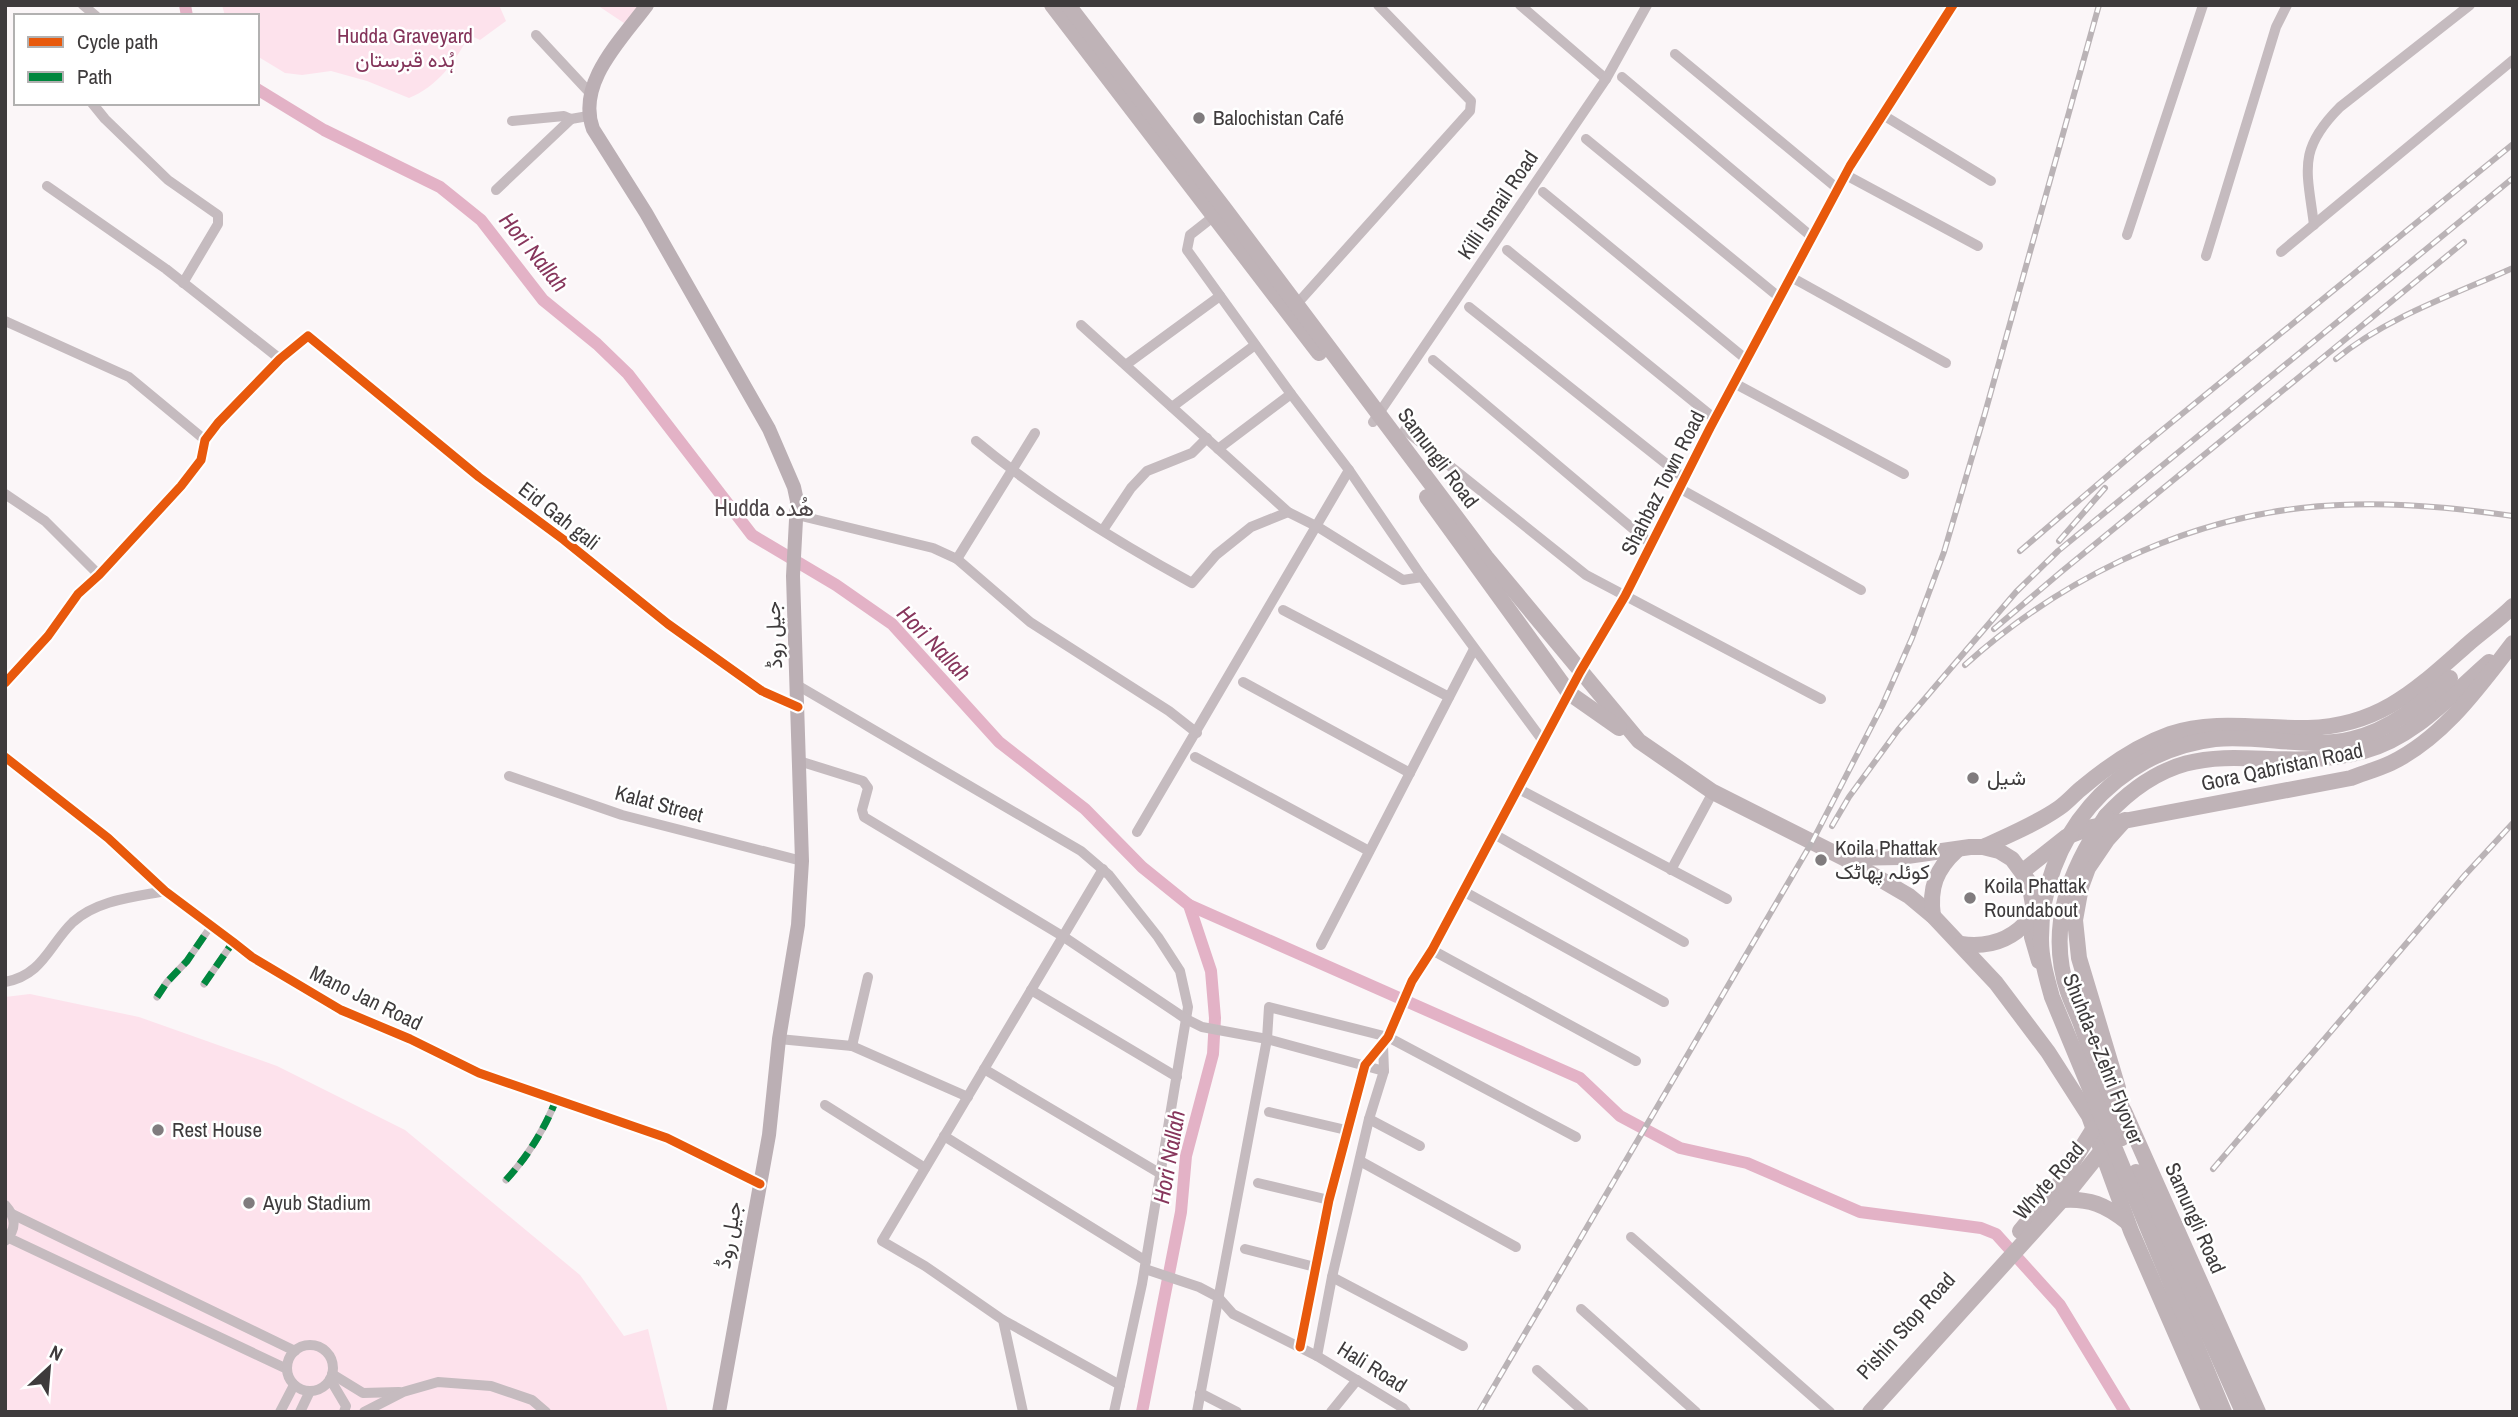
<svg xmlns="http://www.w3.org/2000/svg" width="2518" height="1417" font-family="'Archivo Narrow',Vazirmatn,sans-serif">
  <rect width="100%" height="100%" fill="#fbf6f8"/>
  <!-- green -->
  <g fill="#fde2ec">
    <path d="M222 5H499L506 21 480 40 469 35C456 61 437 87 409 98L367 81 331 71 302 75 285 73 257 56V16H225Z"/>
    <path d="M597 5H647L630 27Z"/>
    <path d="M30 994 139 1017 277 1066 405 1130 580 1275 624 1336 648 1329 668 1412H5V997Z"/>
  </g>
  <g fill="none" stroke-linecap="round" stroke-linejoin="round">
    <!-- canal -->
    <g stroke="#e3b2c6" stroke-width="12">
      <path d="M185 5 187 16"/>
      <path d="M257 89 324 130 440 187 481 220 543 300 597 344 628 374 752 535 836 585 892 624 999 742 1085 809 1142 867 1189 905 1211 971 1215 1018 1213 1054 1186 1156 1181 1212 1142 1412"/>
      <path d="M1189 905 1580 1078 1620 1116 1680 1148 1747 1163 1860 1212 1981 1228 1996 1234 2060 1305 2125 1412"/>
    </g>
    <!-- pedestrian -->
    <g stroke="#c5bbbf" stroke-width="7">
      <path d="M204 984 233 942"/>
      <path d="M157 997 167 982 187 961 211 926"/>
      <path d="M506 1180C528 1156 544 1130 556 1100"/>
    </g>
    <!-- minor -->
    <g stroke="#c5bbbf" stroke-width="10">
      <path d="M83 5 96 16"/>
      <path d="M1520 5 1606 79"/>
      <path d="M536 35 590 93"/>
      <path d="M1675 54 1838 189"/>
      <path d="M1622 77 1812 237"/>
      <path d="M92 103 105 119 168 180 218 215V224L183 283"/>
      <path d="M1883 115 1991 181"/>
      <path d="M512 121 564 116 571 119 588 116"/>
      <path d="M1586 139 1780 298"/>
      <path d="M1846 175 1978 246"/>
      <path d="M47 186 166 269 280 359"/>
      <path d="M496 190 571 119"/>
      <path d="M1543 192 1747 360"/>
      <path d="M1218 213 1190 235 1187 250 1291 394 1349 470 1422 577 1543 741"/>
      <path d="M2314 225C2307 170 2297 150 2340 107L2470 5"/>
      <path d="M2127 235 2203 5"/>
      <path d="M1507 250 1715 419"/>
      <path d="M2281 252 2513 60"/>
      <path d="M2206 256 2276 27 2287 5"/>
      <path d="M1791 277 1946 363"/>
      <path d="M1296 305 1470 111 1471 101 1378 5"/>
      <path d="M1469 307 1684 478"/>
      <path d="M5 321 129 377 205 440"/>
      <path d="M1081 325 1288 512 1318 527 1403 580 1422 577"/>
      <path d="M1433 360 1651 544"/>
      <path d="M1127 364 1220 296"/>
      <path d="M1734 383 1904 474"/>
      <path d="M1172 407 1255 345"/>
      <path d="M1373 422 1606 79 1647 5"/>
      <path d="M1405 430 1586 575 1821 699"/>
      <path d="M976 441C1042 496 1117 542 1192 583L1216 555 1251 527 1288 512"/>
      <path d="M1218 449 1291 394"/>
      <path d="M1679 488 1861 590"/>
      <path d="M5 494 45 521 99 575"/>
      <path d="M797 515 933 548 957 559 1030 622 1169 711 1197 733"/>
      <path d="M1103 530 1131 488 1147 471 1192 453 1207 438"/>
      <path d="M957 559 1035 433"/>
      <path d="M1283 610 1449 697"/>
      <path d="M1243 682 1410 773"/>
      <path d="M5 683 48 636 78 594 99 575 181 486 201 460 205 440 218 423 280 359 308 336 479 477 564 540 668 624 762 691 798 707"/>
      <path d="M797 685 1081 851 1109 875 1158 937 1180 971 1188 1007 1186 1019 1142 1284 1114 1412"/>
      <path d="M5 757 108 838 165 891 233 942 252 957 341 1010 410 1039 479 1073 667 1138 760 1184"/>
      <path d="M1195 757 1369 851"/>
      <path d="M799 761 863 781 868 788 862 810 864 817 1064 937 1186 1019 1202 1027 1267 1039 1384 1071"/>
      <path d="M509 776 622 815 802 861"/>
      <path d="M1517 788 1727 899"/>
      <path d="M1137 832 1349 470"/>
      <path d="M1494 834 1684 942"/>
      <path d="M1671 870 1713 792"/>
      <path d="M1463 891 1664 1002"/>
      <path d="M1321 945 1474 649"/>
      <path d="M1432 950 1636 1061"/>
      <path d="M5 982C43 975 49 945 73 922 97 900 134 897 165 891"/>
      <path d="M1031 990 1177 1077"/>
      <path d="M779 1039 852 1046 968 1097"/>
      <path d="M852 1046 868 977"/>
      <path d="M984 1069 1161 1174"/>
      <path d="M825 1105 925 1168"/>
      <path d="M1269 1112 1346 1130"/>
      <path d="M1369 1119 1420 1146"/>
      <path d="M944 1136 1146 1261"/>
      <path d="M1360 1161 1516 1247"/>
      <path d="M1258 1183 1329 1200"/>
      <path d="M5 1205C16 1217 17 1229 5 1241"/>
      <path d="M12 1214 295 1351"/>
      <path d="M1631 1237 1830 1412"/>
      <path d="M9 1238 287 1369"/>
      <path d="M1245 1249 1315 1267"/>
      <path d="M1145 1269 1199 1287 1218 1297 1233 1314 1317 1356 1403 1408 1406 1412"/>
      <path d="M1332 1277 1463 1346"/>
      <path d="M1581 1309 1696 1412"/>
      <path d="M1003 1320 1120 1385"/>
      <circle cx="310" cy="1368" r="23"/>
      <path d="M1300 1347 1329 1200 1365 1065 1388 1037 1412 981 1432 950 1580 672 1625 596 1710 428 1850 166 1953 5"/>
      <path d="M1317 1356 1332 1277 1369 1119 1384 1071 1383 1045"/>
      <path d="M1537 1370 1584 1412"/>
      <path d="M332 1374 363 1393 399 1392"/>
      <path d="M330 1379 346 1406 344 1412"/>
      <path d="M1200 1393 1237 1412"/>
      <path d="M280 1412 294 1385"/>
      <path d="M300 1412 310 1391"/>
      <path d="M364 1412 403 1392 438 1382 491 1386 532 1400 546 1412"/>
      <path d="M1023 1412 1003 1320 925 1266 882 1241 1103 869"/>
      <path d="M1197 1412 1267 1039 1269 1007 1388 1037 1576 1137"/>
      <path d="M1331 1412 1357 1380"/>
    </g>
    <!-- secondary -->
    <path stroke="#bbafb4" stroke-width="14" d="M647 5C622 39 576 83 593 129L646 213 769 429 794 487 797 501 793 576 802 861 798 925 779 1039 769 1135 719 1412"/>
    <!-- primary -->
    <g stroke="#bfb3b7" stroke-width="16">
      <path d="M1052 5 1319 353"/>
      <path d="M1068 5 1224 208 1486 557 1639 741 1713 792 1844 858 1909 896 1933 916 1996 983 2048 1052 2089 1116 2131 1231 2210 1412"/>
      <path d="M1427 497 1569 693 1619 728"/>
      <path d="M2106 816C2195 720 2260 779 2364 751 2414 738 2451 695 2489 662"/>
      <path d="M1983 847C2009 835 2036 824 2059 808 2068 802 2075 793 2083 787 2108 766 2139 745 2170 734 2214 719 2262 729 2308 728 2380 726 2417 689 2468 644 2483 631 2499 620 2513 606"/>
      <path d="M1846 858 1900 857 1970 847H1983L1999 851 2012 859 2029 882 2033 905 2032 937 2039 961"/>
      <path d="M2023 871 2066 837 2092 827 2351 778C2364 773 2378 769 2391 763 2443 738 2479 687 2513 643"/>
      <path d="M1933 916C1929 888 1936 869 1957 850"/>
      <path d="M1961 944C1990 948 2013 940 2031 917"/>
      <path d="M2103 1075 2124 1111 2258 1412"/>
      <path d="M2118 1088 2079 958 2075 920 2081 887 2088 868 2107 840 2125 820"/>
      <path d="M2062 1200C2089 1198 2106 1205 2127 1222"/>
      <path d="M2020 1231 2059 1184 2094 1128"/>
      <path d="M1870 1412 2062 1200 2107 1144"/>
    </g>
    <defs>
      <g id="rail">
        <path d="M2336 359C2387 317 2453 295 2513 268"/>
        <path d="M2059 541 2105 488"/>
        <path d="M2020 551 2139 449 2513 144"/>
        <path d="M1994 629 2061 572 2464 242"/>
        <path d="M1965 665C2057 582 2177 522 2301 508 2372 500 2443 506 2513 516"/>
        <path d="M1832 826 1849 797 1898 730 2016 592 2058 551 2513 178"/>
        <path d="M2213 1169 2465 875 2513 823"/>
        <path d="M1479 1412 1812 842 1882 706 1912 638 1944 552 1985 413 2099 5"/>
      </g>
    </defs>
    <!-- rail casing -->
    <use href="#rail" stroke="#bab3b6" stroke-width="6"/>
    <!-- rail -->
    <use href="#rail" stroke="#fff" stroke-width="3.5" stroke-dasharray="10" stroke-linecap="butt"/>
    <!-- primary-bridge -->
    <g stroke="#bfb3b7" stroke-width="16">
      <path d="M2106 816C2070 869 2046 927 2068 992 2072 1004 2078 1015 2082 1027 2095 1064 2108 1101 2122 1138"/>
      <path d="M2136 1172 2243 1412"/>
      <path d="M2224 1412 2052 997C2047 979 2041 959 2041 940 2040 839 2115 751 2215 739 2260 734 2307 750 2352 739 2391 730 2421 704 2450 678"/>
    </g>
    <!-- quiet -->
    <g stroke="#00873e" stroke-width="7" stroke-dasharray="14 7" stroke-linecap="butt">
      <path d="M204 984 233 942"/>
      <path d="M157 997 167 982 187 961 211 926"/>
      <path d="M506 1180C528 1156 544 1130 556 1100"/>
    </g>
    <defs>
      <g id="cycleway">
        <path d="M5 683 48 636 78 594 99 575 181 486 201 460 205 440 218 423 280 359 308 336 479 477 564 540 668 624 762 691 798 707"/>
        <path d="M5 757 108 838 165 891 233 942 252 957 341 1010 410 1039 479 1073 667 1138 760 1184"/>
        <path d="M1300 1347 1329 1200 1365 1065 1388 1037 1412 981 1432 950 1580 672 1625 596 1710 428 1850 166 1953 5"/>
      </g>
    </defs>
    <!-- cycleway casing -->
    <use href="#cycleway" stroke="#fff" stroke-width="13"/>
    <!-- cycleway -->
    <use href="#cycleway" stroke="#e8590c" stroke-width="9"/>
  </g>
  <!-- markers -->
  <g fill="#807c7e" stroke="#fff" stroke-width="2.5">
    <circle cx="1199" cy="118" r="7"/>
    <circle cx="1973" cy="778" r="7"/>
    <circle cx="1821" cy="860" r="7"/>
    <circle cx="1970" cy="898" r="7"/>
    <circle cx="158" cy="1130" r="7"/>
    <circle cx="249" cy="1203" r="7"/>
  </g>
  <g text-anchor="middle" stroke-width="5" stroke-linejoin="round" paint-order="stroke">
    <!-- park labels -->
    <g font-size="21" fill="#833359" stroke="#fff">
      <text x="405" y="43">Hudda Graveyard<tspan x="405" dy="24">ہُدہ قبرستان</tspan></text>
    </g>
    <!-- poi labels -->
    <g font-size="21" fill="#3e3b3c" stroke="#fff" text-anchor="start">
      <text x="1213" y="125">Balochistan Café</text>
      <text x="1987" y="785">شیل</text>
      <text x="1835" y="855">Koila Phattak<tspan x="1835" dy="24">کوئلہ پھاٹک</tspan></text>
      <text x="1984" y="893">Koila Phattak<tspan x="1984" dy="24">Roundabout</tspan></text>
      <text x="172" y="1137">Rest House</text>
      <text x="263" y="1210">Ayub Stadium</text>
    </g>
    <!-- street labels -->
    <g font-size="21" fill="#3e3b3c" stroke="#fff">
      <text transform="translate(1498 205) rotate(-56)" y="7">Killi Ismail Road</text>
      <text transform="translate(1438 458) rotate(53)" y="7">Samungli Road</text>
      <text transform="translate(1663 483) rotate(-63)" y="7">Shahbaz Town Road</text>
      <text transform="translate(559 516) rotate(38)" y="7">Eid Gah gali</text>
      <text transform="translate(774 635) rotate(-92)" y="7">جیل روڈ</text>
      <text transform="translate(2282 767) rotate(-12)" y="7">Gora Qabristan Road</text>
      <text transform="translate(659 804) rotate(15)" y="7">Kalat Street</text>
      <text transform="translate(366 998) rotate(26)" y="7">Mano Jan Road</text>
      <text transform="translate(2103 1059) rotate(68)" y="7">Shuhda-e-Zehri Flyover</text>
      <text transform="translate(2049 1181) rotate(-49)" y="7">Whyte Road</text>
      <text transform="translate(2195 1218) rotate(66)" y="7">Samungli Road</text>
      <text transform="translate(729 1235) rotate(-80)" y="7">جیل روڈ</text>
      <text transform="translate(1906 1326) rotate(-48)" y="7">Pishin Stop Road</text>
      <text transform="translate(1372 1367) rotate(32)" y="7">Hali Road</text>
    </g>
    <!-- water labels -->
    <g font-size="23" font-style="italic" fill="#87365c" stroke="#fff">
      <text transform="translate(534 252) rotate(51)" y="8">Hori Nallah</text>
      <text transform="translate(934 643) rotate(46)" y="8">Hori Nallah</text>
      <text transform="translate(1169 1157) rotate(-80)" y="8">Hori Nallah</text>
    </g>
    <!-- neighbourhood labels -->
    <g font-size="23" fill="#4e4749" stroke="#fff">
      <text x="764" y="516">Hudda ھُدہ</text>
    </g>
  </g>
  <!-- border -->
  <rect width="2518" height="1417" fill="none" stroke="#3e3b3c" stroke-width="14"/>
  <!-- legend -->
  <rect x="14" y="14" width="245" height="91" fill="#ffffff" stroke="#b2b1b1" stroke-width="2"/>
  <rect x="28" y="37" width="35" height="10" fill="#e8590c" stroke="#b2b1b1" stroke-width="2"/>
  <text x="77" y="49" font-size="21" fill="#3e3b3c">Cycle path</text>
  <rect x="28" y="72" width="35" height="10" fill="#00873e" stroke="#b2b1b1" stroke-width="2"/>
  <text x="77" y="84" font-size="21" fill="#3e3b3c">Path</text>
  <!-- north arrow -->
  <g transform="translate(49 1368) rotate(26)" stroke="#ffffff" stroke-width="5" paint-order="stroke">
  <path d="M0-5L12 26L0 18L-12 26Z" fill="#3e3b3c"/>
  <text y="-10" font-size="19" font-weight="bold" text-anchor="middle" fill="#3e3b3c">N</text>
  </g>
</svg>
